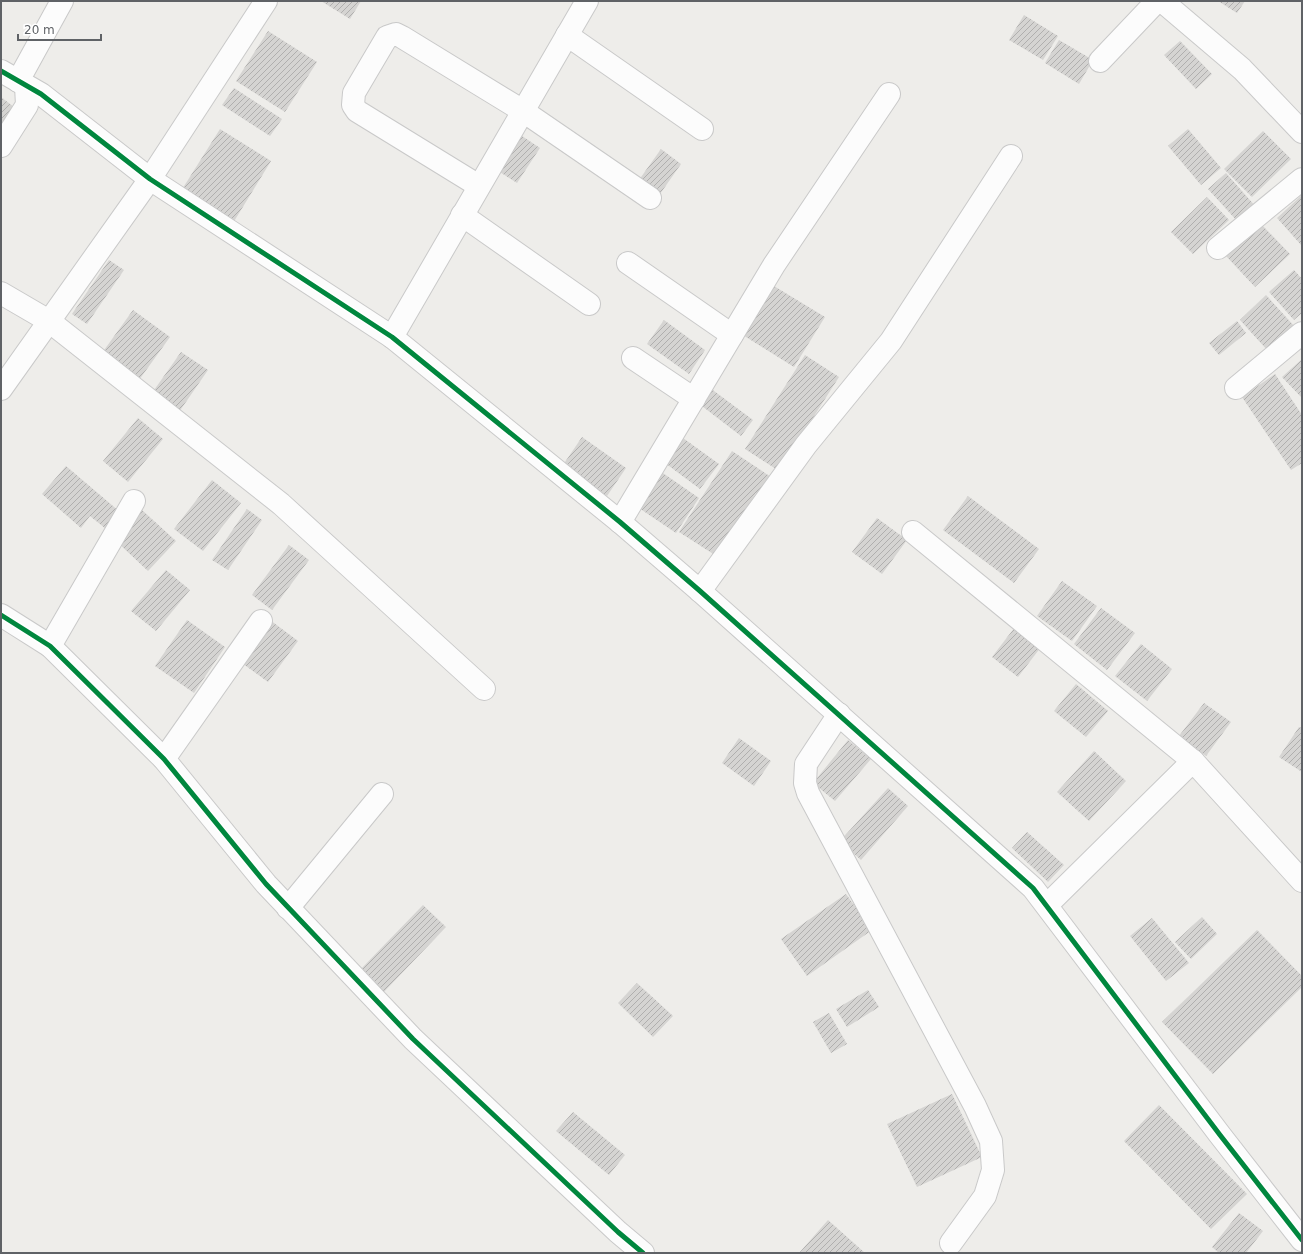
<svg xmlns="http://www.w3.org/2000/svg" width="1303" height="1254" font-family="'DejaVu Sans',sans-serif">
  <defs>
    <pattern id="building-hatch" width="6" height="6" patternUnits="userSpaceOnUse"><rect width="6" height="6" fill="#d5d4d2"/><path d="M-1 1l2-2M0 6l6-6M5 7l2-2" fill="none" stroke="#b0afae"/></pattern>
  </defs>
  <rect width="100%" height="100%" fill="#eeedea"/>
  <!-- building -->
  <g fill="url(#building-hatch)">
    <path d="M321 1H361L350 19Z"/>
    <path d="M1218 1H1245L1237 13Z"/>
    <path d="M1024 15 1058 36 1043 60 1009 40Z"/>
    <path d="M268 31 317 62 285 112 236 81Z"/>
    <path d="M1059 40 1093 60 1079 84 1045 63Z"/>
    <path d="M1180 41 1212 74 1196 89 1164 55Z"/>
    <path d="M234 88 282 119 270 136 222 105Z"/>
    <path d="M1 97 14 107 1 126Z"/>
    <path d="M220 129 271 161 233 223 181 191Z"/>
    <path d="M1188 129 1221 168 1201 185 1168 146Z"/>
    <path d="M1263 131 1291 159 1252 197 1224 169Z"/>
    <path d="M519 134 540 148 517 183 495 169Z"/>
    <path d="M661 149 681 164 660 194 639 180Z"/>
    <path d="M1226 173 1256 207 1238 222 1208 189Z"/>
    <path d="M1302 195V246L1277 218Z"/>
    <path d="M1207 197 1229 220 1193 254 1171 232Z"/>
    <path d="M1260 223 1290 254 1255 287 1226 256Z"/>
    <path d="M109 260 124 270 87 324 72 314Z"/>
    <path d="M1294 270 1302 279V313L1294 320 1269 292Z"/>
    <path d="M769 283 825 317 794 367 738 332Z"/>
    <path d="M1266 295 1295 327 1268 351 1240 320Z"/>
    <path d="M133 310 170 337 139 380 102 353Z"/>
    <path d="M664 320 705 350 689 374 647 344Z"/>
    <path d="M1237 321 1246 333 1219 355 1209 343Z"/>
    <path d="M181 352 208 370 179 412 152 393Z"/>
    <path d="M805 355 839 377 779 471 745 449Z"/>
    <path d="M1302 359V398L1282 377Z"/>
    <path d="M1275 374 1302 415V463L1291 470 1242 397Z"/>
    <path d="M710 388 753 420 741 436 698 403Z"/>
    <path d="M138 418 163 439 128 482 103 461Z"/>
    <path d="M582 437 626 468 607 496 563 465Z"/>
    <path d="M683 438 719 464 700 489 665 463Z"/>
    <path d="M732 451 771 477 759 495 756 493 725 541 718 557 679 532Z"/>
    <path d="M66 466 120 512 106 529 90 516 81 528 42 494Z"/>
    <path d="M657 469 699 498 676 533 633 504Z"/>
    <path d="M212 480 241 503 203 551 174 529Z"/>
    <path d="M968 496 1039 549 1014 583 943 530Z"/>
    <path d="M247 509 262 520 228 570 212 560Z"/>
    <path d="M142 510 176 541 148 571 115 540Z"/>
    <path d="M877 518 907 540 882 574 852 552Z"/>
    <path d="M289 545 309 560 272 610 252 595Z"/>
    <path d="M166 570 190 590 156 631 131 611Z"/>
    <path d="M1062 581 1097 606 1072 641 1037 616Z"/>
    <path d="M1101 608 1135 633 1107 670 1074 644Z"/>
    <path d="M187 620 225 647 194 693 155 666Z"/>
    <path d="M270 620 298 641 268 682 239 661Z"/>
    <path d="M1015 627 1041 647 1018 677 992 657Z"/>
    <path d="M1141 644 1172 669 1147 701 1115 676Z"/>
    <path d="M1076 684 1108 711 1086 737 1054 711Z"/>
    <path d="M1204 703 1231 722 1206 756 1179 736Z"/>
    <path d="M1299 727 1302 728V772L1279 757Z"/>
    <path d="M739 738 771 761 754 786 722 763Z"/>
    <path d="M848 740 871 759 835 801 813 783Z"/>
    <path d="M1094 751 1126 781 1089 821 1057 792Z"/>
    <path d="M888 788 908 806 861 860 840 841Z"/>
    <path d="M1027 832 1064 865 1048 882 1012 848Z"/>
    <path d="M846 894 872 930 807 976 781 939Z"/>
    <path d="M423 905 446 927 382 994 359 971Z"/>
    <path d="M1202 917 1217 934 1191 959 1175 942Z"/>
    <path d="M1152 918 1189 963 1166 981 1130 936Z"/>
    <path d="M1257 930 1302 976V987L1213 1074 1162 1022Z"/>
    <path d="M637 983 673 1016 653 1037 618 1003Z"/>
    <path d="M868 990 879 1007 847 1027 836 1009Z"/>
    <path d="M829 1013 847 1044 831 1053 813 1022Z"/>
    <path d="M952 1094 982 1157 917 1187 887 1124Z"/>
    <path d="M1159 1105 1247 1194 1211 1229 1124 1141Z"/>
    <path d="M573 1112 625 1155 609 1175 556 1131Z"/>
    <path d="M1239 1213 1263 1231 1246 1253H1219L1212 1247Z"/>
    <path d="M828 1220 865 1253H799Z"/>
  </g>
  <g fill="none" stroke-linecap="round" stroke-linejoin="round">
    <defs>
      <g id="minor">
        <path d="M1162 1 1242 69 1302 132"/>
        <path d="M567 35 702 129"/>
        <path d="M1100 61 1157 1"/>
        <path d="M1 71 41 94 150 179 392 337 620 522 700 591 1033 888 1220 1135 1302 1240"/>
        <path d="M18 81 62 1"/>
        <path d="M1 146 27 105 26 86"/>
        <path d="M479 186 357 111 353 105 354 93 387 37 396 34 402 37 523 111 650 198"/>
        <path d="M462 215 589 304"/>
        <path d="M1218 248 1302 179"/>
        <path d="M628 263 732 335"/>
        <path d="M1 293 49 321 281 504 484 689"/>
        <path d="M392 337 587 1"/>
        <path d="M633 358 694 399"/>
        <path d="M1236 388 1302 333"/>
        <path d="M1 389 150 179 266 1"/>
        <path d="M620 522 774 265 889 94"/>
        <path d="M913 532 1193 761"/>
        <path d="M700 591 806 445 891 341 1011 156"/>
        <path d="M1 615 50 646 164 759 266 884 413 1039 618 1232 643 1253"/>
        <path d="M50 646 134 501"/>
        <path d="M839 714 806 764 805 783 808 793 975 1106 991 1141 993 1170 985 1196 951 1243"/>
        <path d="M164 759 261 621"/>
        <path d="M1047 905 1193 761 1302 881"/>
        <path d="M288 908 382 794"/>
      </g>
    </defs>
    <!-- minor casing -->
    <use href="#minor" stroke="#c9c9c9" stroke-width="24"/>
    <!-- minor -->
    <use href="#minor" stroke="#fcfcfc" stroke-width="22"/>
    <defs>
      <g id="cycleway">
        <path d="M1 71 41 94 150 179 392 337 620 522 700 591 1033 888 1220 1135 1302 1240"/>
        <path d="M1 615 50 646 164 759 266 884 413 1039 618 1232 643 1253"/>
      </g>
    </defs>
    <!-- cycleway casing -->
    <use href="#cycleway" stroke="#fff" stroke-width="8"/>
    <!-- cycleway -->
    <use href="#cycleway" stroke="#00873e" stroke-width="5"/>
  </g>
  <!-- border -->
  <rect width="1303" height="1254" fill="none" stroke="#5f6266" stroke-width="4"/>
  <!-- scale -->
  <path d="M18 34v6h83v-6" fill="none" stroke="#5f6266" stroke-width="2"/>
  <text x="24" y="34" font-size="12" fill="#5f6266" stroke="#ffffff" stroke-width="3" paint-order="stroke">20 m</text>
</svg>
